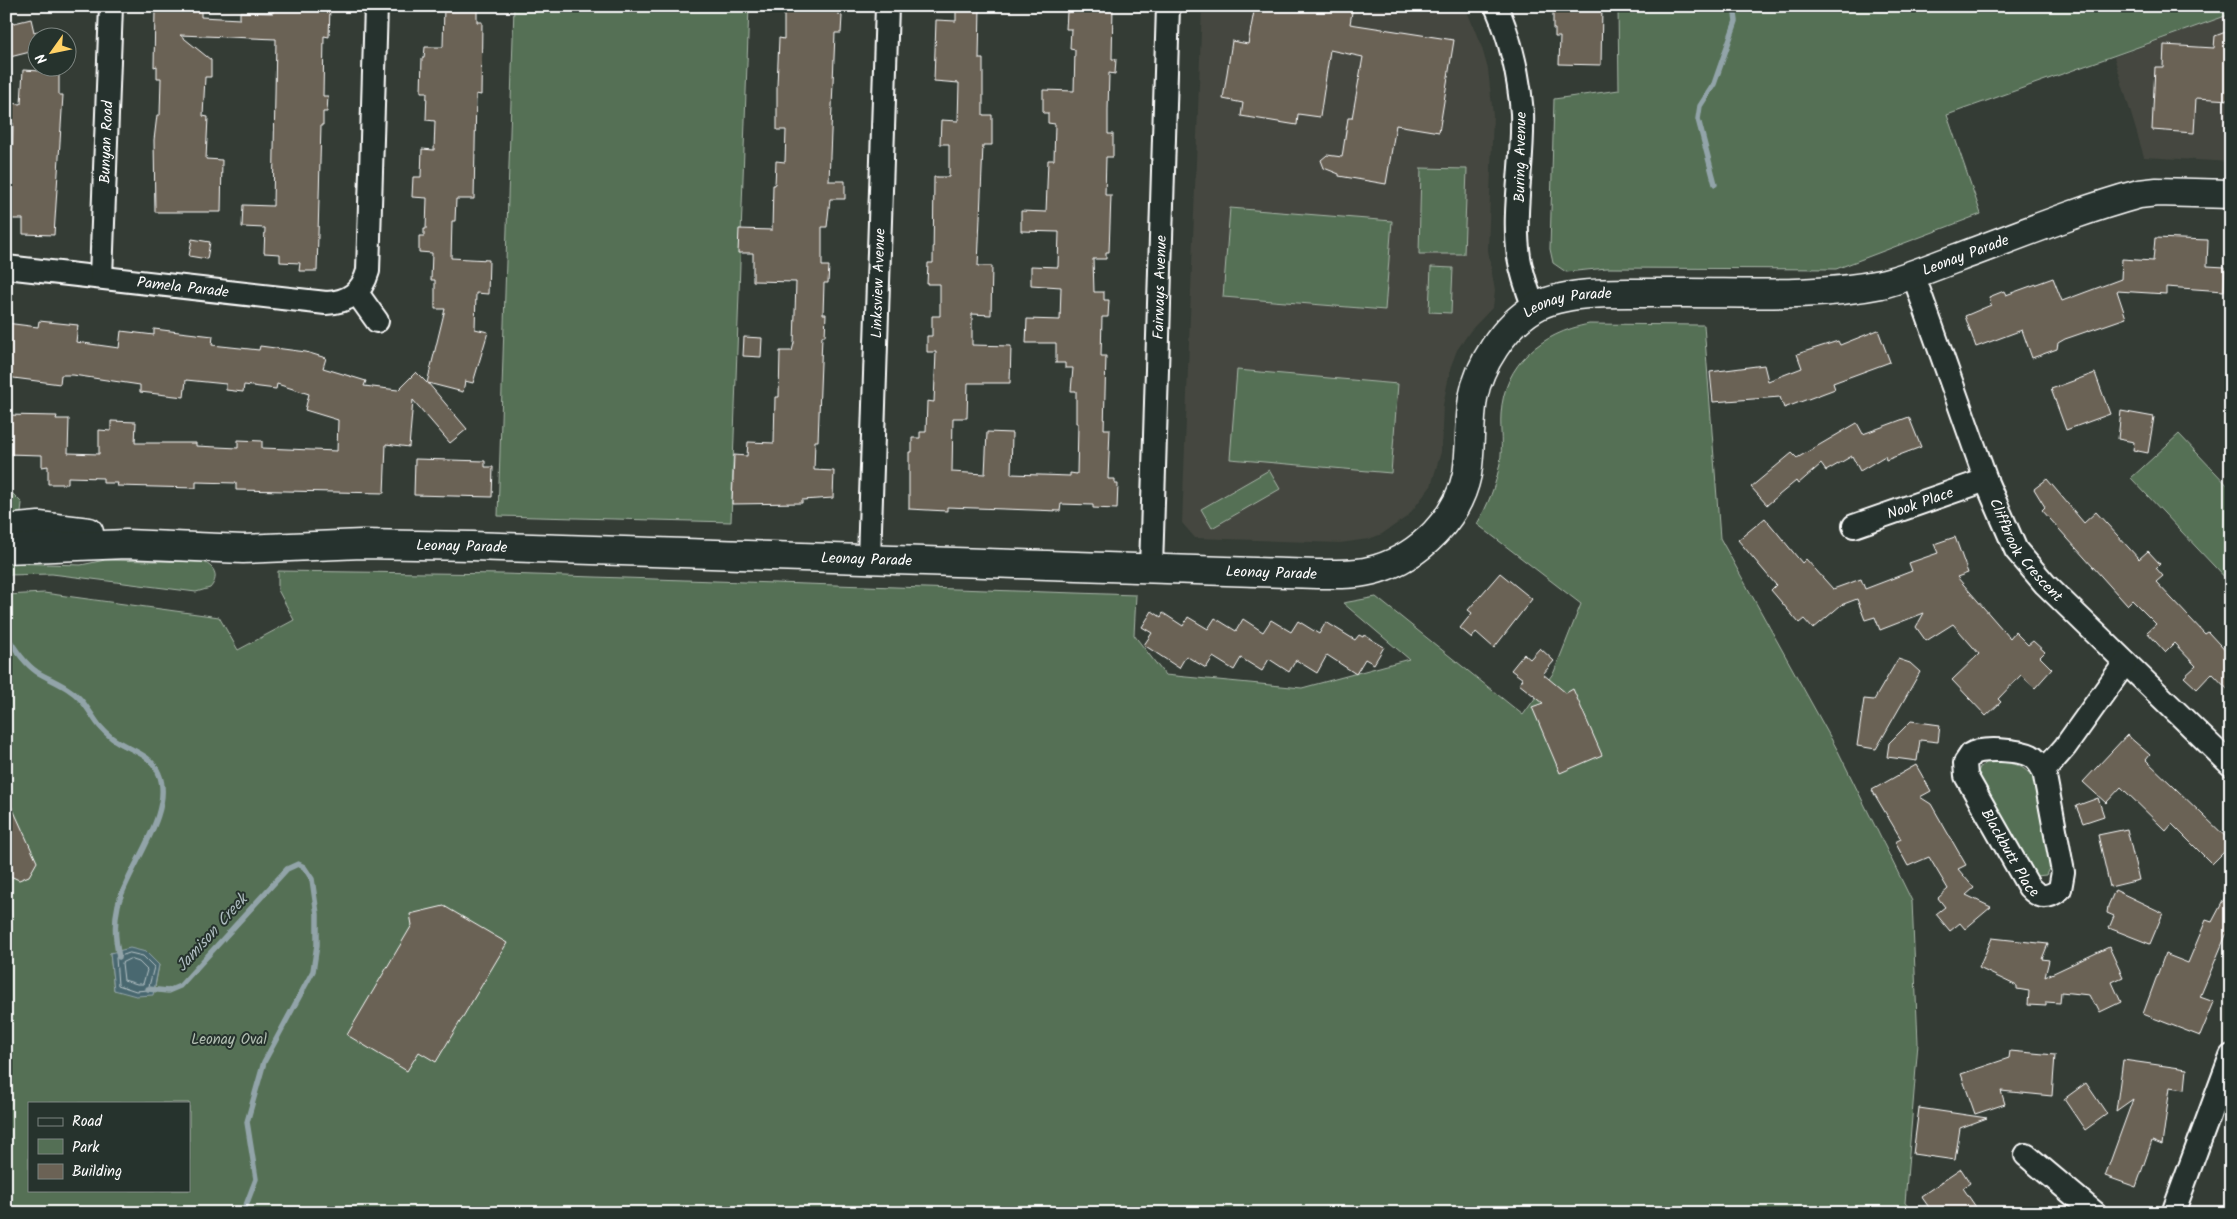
<svg xmlns="http://www.w3.org/2000/svg" width="2237" height="1219" font-family="Kalam,sans-serif">
  <rect width="100%" height="100%" fill="#343c35"/>
  <filter id="ink" filterUnits="userSpaceOnUse"><feTurbulence type="fractalNoise" baseFrequency=".02" numOctaves="2"/><feDisplacementMap in="SourceGraphic" scale="10" xChannelSelector="R" yChannelSelector="G"/><feConvolveMatrix kernelMatrix="1 2 1 2 8 2 1 2 1" color-interpolation-filters="sRGB"/></filter>
  <g filter="url(#ink)">
    <!-- built -->
    <g fill="#44473f">
      <path d="M1202 6H1465L1482 48 1488 69 1493 115 1488 250 1495 291 1493 307 1471 330 1457 350 1451 366 1443 405 1441 452 1431 486 1408 516 1382 534 1369 539 1340 543 1195 538 1182 523Z"/>
      <path d="M2231 14V162L2144 157 2114 57Z"/>
    </g>
    <!-- green -->
    <g fill="#546f55" stroke="#aab7aa" fill-rule="evenodd">
      <path d="M514 6H749L731 522 498 516Z"/>
      <path d="M1618 6H2231V14L1947 115 1981 214 1836 269 1607 268 1566 272 1553 263 1550 249 1554 99 1619 90Z"/>
      <path d="M1421 168 1467 169 1464 254H1419Z"/>
      <path d="M1230 208 1392 221 1385 310 1223 297Z"/>
      <path d="M1431 267 1453 268 1451 313 1429 312Z"/>
      <path d="M1589 324 1704 325 1720 538 1838 751 1912 901 1918 1043 1905 1203 1916 1213H6V595L44 593 219 617 238 650 294 620 278 590V571L504 574 1136 595 1134 635 1165 675 1302 688 1409 659 1343 603 1376 597 1523 715 1554 672 1581 604 1477 524C1488 505 1496 485 1500 463 1503 446 1500 431 1501 414 1504 363 1542 333 1589 324ZM146 952 159 965 155 987 114 990 110 953ZM29 1103H189V1190H29Z"/>
      <path d="M1237 370 1398 384 1391 473 1230 459Z"/>
      <path d="M2179 434 2231 489V584L2131 478Z"/>
      <path d="M1269 470 1280 489 1212 528 1201 509Z"/>
      <path d="M6 487 22 503 21 513 6 514Z"/>
      <path d="M105 560 203 562C216 567 219 578 210 588L196 592 52 574 6 575V563L81 565Z"/>
      <path d="M1989 761C2007 763 2022 762 2033 778L2051 864 2046 875 2036 876 2033 874 1977 775 1980 767Z"/>
    </g>
    <!-- water -->
    <path fill="#496870" stroke="#92a4a9" d="M130 948 146 952 159 965 153 995 136 996 114 990 110 953Z"/>
    <g fill="none" stroke-linecap="round" stroke-linejoin="round">
      <!-- shore -->
      <g stroke="#b6c3c6" stroke-width="1">
        <path d="M130 953 143 956 154 967 148 990 136 991 118 985 116 958Z"/>
        <path d="M130 959 139 962 147 970 143 984H137L124 980 122 963Z"/>
      </g>
      <!-- stream -->
      <g stroke="#92a4a9" stroke-width="5.5">
        <path d="M1715 184 1698 119 1700 106 1714 84 1736 21 1734 6"/>
        <path d="M6 634C14 648 24 663 37 672 52 681 70 687 81 700 94 715 95 725 112 738 128 750 151 753 159 774 175 812 127 869 118 905 114 922 115 940 119 957"/>
        <path d="M148 989 168 991 180 986 287 869 298 864 304 867 312 879 317 914V945L313 971 264 1062 247 1122 256 1179 243 1213"/>
      </g>
    </g>
    <!-- building -->
    <g fill="#6b6255" stroke="#fff">
      <path d="M167 6H201V17L240 19V12L273 13V6L330 7 329 37 324 36 323 96H328L327 112H323V125H321L317 271H299L300 263 280 262V254L264 253 265 228 242 227 243 205 273 206 276 39 180 35 211 60V77H205L203 116 208 117 206 159 222 160 221 212H155L154 140 157 115H160L161 78H157V66L154 67 155 10 166 11Z"/>
      <path d="M444 6H477V22H482L481 95 476 94 474 199H456L455 221H452L451 258 489 260 488 294 476 293 475 329 488 332 473 383 465 381 463 392 428 383 467 429 450 443 413 400 409 447 386 444 384 493 236 490V483L196 482V488L117 486 118 483H103V478L68 477V484H48V466L42 467V455L6 454V415L57 416 56 419H69L68 453 99 454V430L111 431V421L136 422 135 443H196V446L238 448V440L262 441V448L337 451 338 420 305 410 309 394 277 384 276 389 244 385 243 392 226 390V384L186 380 184 397 140 392V385L73 375H61L60 384 6 377V323L38 327 39 321 78 325 76 342 119 348 121 331 154 335V329L213 336 212 345 259 350 260 346 306 352 326 358 323 368 366 381 364 386 398 390 416 372 427 383 445 309H435V280H431L432 253 419 252V236H424V229H426L427 198 412 197 413 177H421L422 149 434 150 435 121 426 120 427 92H421L422 58H424L425 47H443Z"/>
      <path d="M784 6H831V10H839V15L842 16 841 33H835L829 181H845V199H830L827 227H822V266H829L828 283H824L823 314H826L825 336H822L818 441H815L814 470 834 471 833 498 802 500V503L732 504 734 455 747 456 748 442 774 443 775 397H779L780 351H792L794 343 796 282 753 281V253H738L739 229 772 230 773 185H775L776 161 785 162 786 130H777V86L779 38 784 39Z"/>
      <path d="M956 6H980L979 59H983V115H992V145H983L978 266H992L991 315 972 314V345L1011 346 1010 383H968L967 418H953L952 472 985 474 987 432 1012 433 1011 474 1070 476V473L1077 474 1078 423H1076V391H1071L1073 368H1065V363H1056V343H1026L1027 319 1060 320 1061 287 1031 285V266L1058 267 1059 232 1021 231V211L1046 212 1048 160H1054L1055 124 1048 123V113H1043V90L1074 91 1075 50 1070 49 1071 29H1066L1067 12 1087 11V6H1113L1112 59H1116L1115 74 1109 73 1108 110V134H1113V157H1106L1105 195H1111L1109 252H1106V259H1093L1094 292H1104V300H1109L1108 317H1102L1101 356H1106L1104 429H1110L1108 479H1115V484H1118L1117 509 1093 508V505L1061 504 1060 511 947 507V511L909 509V452H912V438H920V432H926L927 401 934 402 936 352H927V336H932V316H940V284H927L928 263H933L934 177H949V144H940L941 120 958 121 959 83 934 81 936 20 956 21Z"/>
      <path d="M1255 6H1353L1350 24 1454 40 1439 132 1396 125 1386 184 1339 176V174L1324 168 1321 160 1327 155 1342 157 1348 118H1352L1363 57 1330 50 1320 117 1298 114 1297 125 1241 116 1243 103 1223 99 1232 41 1248 44Z"/>
      <path d="M1553 6H1602L1601 65 1559 64 1560 37H1555V29H1553Z"/>
      <path d="M31 19 34 32 38 31V50L6 58V25Z"/>
      <path d="M2231 30V100L2196 98 2194 133 2152 130 2155 67H2163L2164 45 2214 48 2215 36Z"/>
      <path d="M23 70 59 72V95H63L54 235 23 234V219H11L13 123H6V103L21 104Z"/>
      <path d="M2155 238 2208 240 2207 266 2225 267 2224 291 2166 287V294L2117 291 2126 318 2065 339 2058 343 2057 349 2032 358 2022 330 1976 347 1965 316 1991 305 1989 297 2004 291 2006 295 2053 278 2062 301 2121 279 2122 259 2153 261Z"/>
      <path d="M192 239 210 242 207 259 189 256Z"/>
      <path d="M1878 330 1890 362 1833 383 1835 389 1784 408 1780 397 1713 402 1710 372 1764 365 1768 381 1802 368 1797 354 1838 341 1840 345Z"/>
      <path d="M744 337 762 338 761 357 743 356Z"/>
      <path d="M2095 373 2110 414 2066 430 2051 389Z"/>
      <path d="M2121 411 2154 417 2148 453 2133 450 2134 442 2118 439Z"/>
      <path d="M1909 417 1921 447 1886 460 1885 456 1860 471 1852 456 1826 471 1821 464 1798 484 1796 481 1767 505 1751 487 1792 453 1797 458 1857 423 1863 434Z"/>
      <path d="M415 459 485 461V467H493L492 497 414 495Z"/>
      <path d="M2047 479 2084 523 2096 512 2139 559 2148 551 2160 564 2156 568 2163 576 2156 582 2205 634 2208 632 2231 657V693L2212 673 2197 689 2184 677 2196 666 2174 643 2165 652 2147 632 2156 624 2132 600 2127 605 2042 510 2045 507 2034 489Z"/>
      <path d="M1765 518 1802 563 1806 559 1833 589 1861 579 1865 589 1912 571 1909 563 1938 553 1934 544 1955 537 1968 573 1957 577 2010 638 2015 632 2028 645 2033 641 2045 652 2040 657 2052 669 2035 688 2021 675 1998 699 2001 702 1986 716 1952 680 1979 654 1953 624 1926 641 1916 627 1924 613 1880 630 1875 617 1865 620 1857 599 1841 605 1813 629 1804 619 1799 623 1771 590 1776 585 1738 540Z"/>
      <path d="M1500 573 1532 599 1494 648 1476 632 1472 638 1460 628 1472 613 1468 610Z"/>
      <path d="M1152 611 1161 617 1163 613 1183 626 1188 617 1208 629 1215 618 1236 631 1243 619 1263 632 1271 620 1291 632 1298 621 1319 634 1326 622 1355 640 1359 635 1363 637 1364 635 1384 647 1374 664 1365 659 1356 674 1327 655 1317 673 1296 660 1289 672 1269 659 1262 671 1241 658 1234 670 1213 657 1206 668 1186 656 1179 668 1144 645 1152 633 1142 627Z"/>
      <path d="M1540 648 1554 661 1543 674 1566 693 1573 689 1602 755 1560 773 1532 707 1543 703 1519 684 1523 679 1511 670 1524 654 1530 659Z"/>
      <path d="M1898 659 1910 663 1920 672 1876 749 1857 746 1864 699 1874 700Z"/>
      <path d="M1911 721 1940 725 1938 742 1920 740 1917 761 1887 757 1889 743Z"/>
      <path d="M2127 735 2150 755 2146 760 2231 842V845L2212 864 2172 824 2166 831 2121 787 2106 803 2083 782Z"/>
      <path d="M1916 765 1931 791 1920 797 1931 804 1966 865 1958 869 1974 888 1966 895 1991 907 1965 929 1960 923 1950 931 1936 914 1945 907 1938 898 1948 889 1929 857 1908 866 1895 842 1901 839 1872 790Z"/>
      <path d="M6 794 37 862 29 876 19 880 6 874Z"/>
      <path d="M2098 798 2104 816 2083 823 2076 806Z"/>
      <path d="M2127 829 2139 880 2110 887 2098 835Z"/>
      <path d="M2231 886V923L2200 997 2214 1002 2200 1036 2143 1014 2165 954 2188 963 2206 920 2212 922Z"/>
      <path d="M2115 890 2163 913 2150 944 2109 928 2114 916 2107 913 2108 906Z"/>
      <path d="M444 906 507 943 436 1062 419 1052 407 1071 347 1035 412 925 410 914Z"/>
      <path d="M1992 938 2048 944 2042 959 2049 960 2045 977 2109 947 2123 977 2112 982 2121 1002 2100 1012 2096 1004 2094 1005 2089 995 2061 992 2060 1003 2046 1002V1006L2028 1005 2029 991 2017 989V986L1979 968Z"/>
      <path d="M2010 1051 2055 1055 2052 1096 2001 1091 2005 1104 1975 1114 1961 1074 2009 1058Z"/>
      <path d="M2123 1060 2187 1069 2185 1089 2170 1087 2162 1145 2152 1141 2136 1187 2105 1176 2133 1099 2116 1111Z"/>
      <path d="M2086 1083 2107 1114 2085 1130 2064 1099Z"/>
      <path d="M1919 1108 1987 1118 1960 1128 1955 1160 1913 1154Z"/>
      <path d="M1961 1169 1970 1183 1963 1188 1980 1213H1933L1921 1196Z"/>
    </g>
    <g fill="none" stroke-linecap="round" stroke-linejoin="round">
      <defs>
        <g id="street">
          <path d="M1496 6C1511 40 1519 76 1522 113 1524 161 1512 210 1519 257 1522 275 1528 292 1534 308"/>
          <path id="s1" d="M6 267 326 303C349 302 362 292 368 271L376 6"/>
          <path id="s2" d="M1913 274 1987 483 2016 550 2045 584 2231 765"/>
          <path id="s3" d="M101 277 111 6"/>
          <path d="M357 293 377 321"/>
          <path id="s4" d="M1854 526 1986 480"/>
          <path id="s5" d="M869 559 887 6"/>
          <path id="s6" d="M1151 568 1168 6"/>
          <path id="s7" d="M2044 771C2040 765 2037 759 2031 756 2020 750 1981 747 1971 754L1965 763 1966 776 2029 887C2039 898 2048 899 2060 889L2063 872 2044 771 2065 747 2125 663"/>
          <path d="M2026 1155 2095 1213"/>
          <path d="M2173 1213 2231 1056"/>
        </g>
        <g id="secondary">
          <path d="M6 529 39 526 89 532"/>
          <path id="s8" d="M6 549 126 544 243 549 362 544 472 546 1317 574C1337 574 1358 575 1377 569 1420 556 1458 518 1467 474 1471 449 1469 423 1473 398 1479 365 1504 326 1534 308 1569 288 1629 294 1669 293 1738 292 1812 298 1881 284 1907 278 1932 267 1957 258 2017 236 2077 211 2139 194L2157 192 2231 194"/>
        </g>
      </defs>
      <!-- street casing -->
      <use href="#street" stroke="#fff" stroke-width="26"/>
      <!-- secondary casing -->
      <use href="#secondary" stroke="#fff" stroke-width="31"/>
      <!-- street -->
      <use href="#street" stroke="#26332d" stroke-width="22"/>
      <!-- secondary -->
      <use href="#secondary" stroke="#26332d" stroke-width="28"/>
    </g>
  </g>
  <g text-anchor="middle" stroke-width="4" stroke-linejoin="round" paint-order="stroke">
    <!-- street labels -->
    <g font-size="15" fill="#fff" stroke="#26332d">
      <text dy="5" stroke="none"><textPath href="#s3" startOffset="135">Bunyan Road</textPath></text>
      <text transform="translate(1520 157) rotate(-89)" y="5">Buring Avenue</text>
      <text dy="5" stroke="none"><textPath href="#s8" startOffset="2136">Leonay Parade</textPath></text>
      <text dy="5" stroke="none"><textPath href="#s5" startOffset="276">Linksview Avenue</textPath></text>
      <text dy="5" stroke="none"><textPath href="#s1" startOffset="178">Pamela Parade</textPath></text>
      <text dy="5" stroke="none"><textPath href="#s6" startOffset="281">Fairways Avenue</textPath></text>
      <text dy="5" stroke="none"><textPath href="#s8" startOffset="1731">Leonay Parade</textPath></text>
      <text dy="5" stroke="none"><textPath href="#s4" startOffset="70">Nook Place</textPath></text>
      <text dy="5" stroke="none"><textPath href="#s8" startOffset="456">Leonay Parade</textPath></text>
      <text dy="5" stroke="none"><textPath href="#s2" startOffset="300">Cliffbrook Crescent</textPath></text>
      <text dy="5" stroke="none"><textPath href="#s8" startOffset="861">Leonay Parade</textPath></text>
      <text dy="5" stroke="none"><textPath href="#s8" startOffset="1266">Leonay Parade</textPath></text>
      <text dy="5" stroke="none"><textPath href="#s7" startOffset="194">Blackbutt Place</textPath></text>
    </g>
    <!-- park labels -->
    <g font-size="15" fill="#b2beb2" stroke="#26332d">
      <text x="229" y="1044">Leonay Oval</text>
    </g>
    <!-- water labels -->
    <g font-size="16" font-style="italic" fill="#adbbbf" stroke="#26332d">
      <text transform="translate(211 932) rotate(-48)" y="6">Jamison Creek</text>
    </g>
  </g>
  <!-- margin -->
  <rect width="2237" height="1219" fill="none" stroke="#26332d" stroke-width="25"/>
  <rect x="12" y="12" width="2212" height="1194" fill="none" stroke="#fff" stroke-width="2" filter="url(#ink)"/>
  <!-- legend -->
  <rect x="28" y="1102" width="162" height="90" fill="#26332d" stroke="#7d8581"/>
  <rect x="38" y="1118" width="25" height="8" fill="#26332d" stroke="#7d8581"/>
  <text x="72" y="1126" font-size="15" fill="#ffffff">Road</text>
  <rect x="38" y="1139" width="25" height="15" fill="#546f55" stroke="#7d8581"/>
  <text x="72" y="1152" font-size="15" fill="#ffffff">Park</text>
  <rect x="38" y="1164" width="25" height="15" fill="#6b6255" stroke="#7d8581"/>
  <text x="72" y="1176" font-size="15" fill="#ffffff">Building</text>
  <!-- north arrow -->
  <g transform="translate(52 52) rotate(237)"><circle r="24" fill="#26332d" stroke="#7d8581"/>
  <path d="M0-4L9 19L0 12L-9 19Z" fill="#ffd166"/>
  <text y="-8" font-size="14" font-weight="bold" text-anchor="middle" fill="#ffffff">N</text>
  </g>
</svg>
